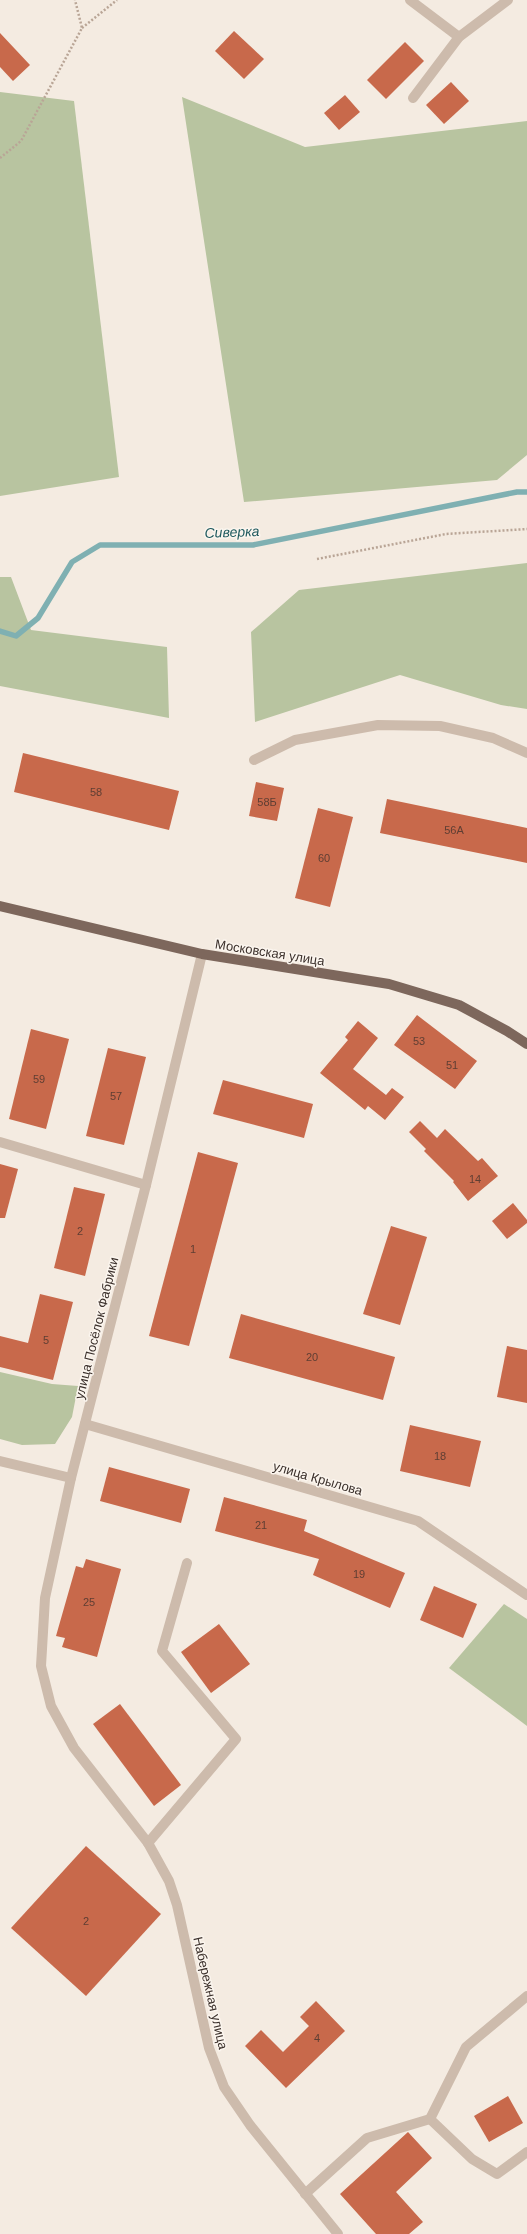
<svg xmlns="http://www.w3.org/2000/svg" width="527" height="2234" font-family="Arial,sans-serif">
  <rect width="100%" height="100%" fill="#f4ebe1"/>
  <!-- green -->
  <g fill="#b8c4a0">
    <path d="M0 92 74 101 119 477 0 496Z"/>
    <path d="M182 97 305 147 527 121V455L497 480 244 502Z"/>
    <path d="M527 563V709L501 705 400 675 255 722 251 632 299 590Z"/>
    <path d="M0 577H11L31 630 167 647 169 718 0 686Z"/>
    <path d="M0 1372 52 1384 78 1386 72 1417 55 1444 22 1445 0 1439Z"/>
    <path d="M504 1604 527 1619V1726L449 1668Z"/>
  </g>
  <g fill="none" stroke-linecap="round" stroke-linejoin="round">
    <!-- stream -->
    <path stroke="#7fb0b2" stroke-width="5.5" d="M0 631 16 636 38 618 72 562 100 545H253L517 492H527"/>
  </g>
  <!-- building -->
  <g fill="#c8694b">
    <path d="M234 31 264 59 244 79 215 51Z"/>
    <path d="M0 33 30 65 13 81 0 67Z"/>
    <path d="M405 42 424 61 386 99 367 80Z"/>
    <path d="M451 82 469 101 444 124 426 105Z"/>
    <path d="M345 95 360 112 339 130 324 113Z"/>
    <path d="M23 753 179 791 169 830 14 792Z"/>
    <path d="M256 782 284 788 277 821 249 816Z"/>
    <path d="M387 799 527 828V863L380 833Z"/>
    <path d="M318 808 353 817 330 907 295 898Z"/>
    <path d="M417 1015 477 1061 455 1089 394 1045Z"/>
    <path d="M358 1021 378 1038 353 1069 386 1095 392 1088 404 1097 385 1120 368 1106 365 1110 320 1073 348 1040 345 1037Z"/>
    <path d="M31 1029 69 1039 46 1129 9 1119Z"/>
    <path d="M108 1048 146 1057 124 1145 86 1136Z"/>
    <path d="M223 1080 313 1104 304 1138 213 1114Z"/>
    <path d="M420 1121 437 1138 445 1129 478 1161 482 1158 498 1176 468 1201 453 1182 454 1181 424 1151 426 1149 409 1132Z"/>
    <path d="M198 1152 238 1163 189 1346 149 1336Z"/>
    <path d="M0 1164 18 1169 5 1218H0Z"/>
    <path d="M74 1187 105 1194 85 1276 54 1268Z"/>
    <path d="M513 1203 527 1220V1223L507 1239 492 1221Z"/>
    <path d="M391 1226 427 1237 400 1325 363 1314Z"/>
    <path d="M40 1294 73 1302 53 1380 0 1367V1336L28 1343Z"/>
    <path d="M241 1314 395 1357 383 1400 229 1358Z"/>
    <path d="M507 1346 527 1350V1403L497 1397Z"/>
    <path d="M410 1425 481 1441 470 1487 400 1471Z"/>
    <path d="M109 1467 190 1489 181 1523 100 1501Z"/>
    <path d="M224 1497 307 1520 304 1531 405 1573 390 1608 313 1575 319 1559 215 1531Z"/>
    <path d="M86 1559 121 1569 97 1657 62 1647 65 1638 56 1636 76 1566 83 1568Z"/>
    <path d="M434 1586 477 1604 463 1638 420 1620Z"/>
    <path d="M219 1624 250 1664 211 1693 181 1652Z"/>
    <path d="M120 1704 181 1785 154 1806 93 1724Z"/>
    <path d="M86 1846 161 1914 86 1996 11 1928Z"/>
    <path d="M316 2001 345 2031 286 2088 245 2046 261 2030 283 2052 309 2026 300 2017Z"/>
    <path d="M508 2096 523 2123 489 2142 474 2116Z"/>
    <path d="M408 2132 432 2158 396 2192 423 2222 409 2234H376L340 2194Z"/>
  </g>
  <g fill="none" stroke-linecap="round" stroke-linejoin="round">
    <!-- path -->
    <g stroke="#b9a596" stroke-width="2.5" stroke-dasharray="2 2" stroke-linecap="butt">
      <path d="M82 28 117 0"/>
      <path d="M0 158 21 141 82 28 75 0"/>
      <path d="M317 559 446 534 527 529"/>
    </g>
    <!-- minor -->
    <g stroke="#cdbbac" stroke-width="10">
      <path d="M410 0 459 37"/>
      <path d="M413 98 459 37 508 0"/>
      <path d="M254 760 295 740 378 725 440 726 493 738 527 753"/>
      <path d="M202 954 146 1185 71 1478 45 1598 41 1666 51 1706 74 1748 148 1843 169 1881 177 1905 209 2048 224 2087 250 2125 338 2234"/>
      <path d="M0 1142 146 1185"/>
      <path d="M85 1424 418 1521 527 1595"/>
      <path d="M0 1461 71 1478"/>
      <path d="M148 1843 236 1739 162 1651 187 1563"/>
      <path d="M527 1996 466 2047 430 2119 472 2159 497 2174 527 2152"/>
      <path d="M305 2194 367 2138 430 2119"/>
    </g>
    <!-- major -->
    <path stroke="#7d675c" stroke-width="10" d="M0 906 202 954 389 984 459 1005 507 1031 527 1044"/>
  </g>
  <g text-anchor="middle" stroke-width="3" stroke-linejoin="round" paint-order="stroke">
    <!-- number labels -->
    <g font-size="11" fill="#5e3e33">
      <text x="96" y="796">58</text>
      <text x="267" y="806">58Б</text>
      <text x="454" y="834">56А</text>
      <text x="324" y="862">60</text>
      <text x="419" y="1045">53</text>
      <text x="452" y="1069">51</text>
      <text x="39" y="1083">59</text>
      <text x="116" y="1100">57</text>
      <text x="475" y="1183">14</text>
      <text x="80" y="1235">2</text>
      <text x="193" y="1253">1</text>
      <text x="46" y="1344">5</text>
      <text x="312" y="1361">20</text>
      <text x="440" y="1460">18</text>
      <text x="261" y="1529">21</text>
      <text x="359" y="1578">19</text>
      <text x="89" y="1606">25</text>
      <text x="86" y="1925">2</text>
      <text x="317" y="2042">4</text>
    </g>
    <!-- street labels -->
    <g font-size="13" fill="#3b302b" stroke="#fbf5ee">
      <text transform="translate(270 952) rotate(9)" y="5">Московская улица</text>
      <text transform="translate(96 1328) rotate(-76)" y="5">улица Посёлок Фабрики</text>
      <text transform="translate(318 1478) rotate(16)" y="5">улица Крылова</text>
      <text transform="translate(211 1993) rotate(77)" y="5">Набережная улица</text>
    </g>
    <!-- water labels -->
    <g font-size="14" font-style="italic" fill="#1f5a5e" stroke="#fbf5ee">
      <text transform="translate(232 532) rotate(-2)" y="5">Сиверка</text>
    </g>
  </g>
</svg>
